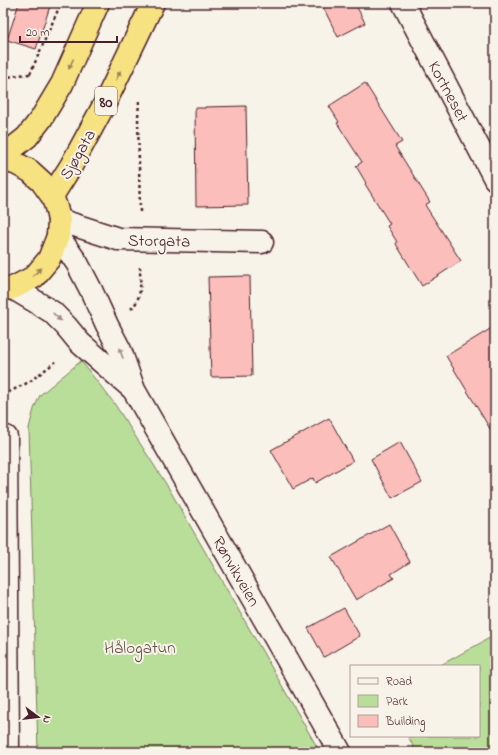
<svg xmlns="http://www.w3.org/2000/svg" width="498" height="755" font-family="'Indie Flower',sans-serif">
  <rect width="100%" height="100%" fill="#f7f3e8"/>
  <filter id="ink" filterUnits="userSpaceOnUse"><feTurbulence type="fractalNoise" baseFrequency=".025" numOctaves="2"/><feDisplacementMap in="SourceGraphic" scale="8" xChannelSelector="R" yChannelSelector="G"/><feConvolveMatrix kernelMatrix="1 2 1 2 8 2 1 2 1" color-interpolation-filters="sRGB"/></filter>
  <g filter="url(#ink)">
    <!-- green -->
    <g fill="#b8de99" stroke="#817e62">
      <path d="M81 361 114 403 168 487 320 752H38L29 428 34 409 40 395Z"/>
      <path d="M495 635V752H416L408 736H479V666H439Z"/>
    </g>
    <!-- building -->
    <g fill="#fbbebb" stroke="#4a1f2b">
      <path d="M19 3H51L36 49 7 40Z"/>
      <path d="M321 3H355L365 23 338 37Z"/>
      <path d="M365 83 402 142 395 146 430 202 425 205 461 261 422 286 396 244 397 242 387 226 390 224 365 184 366 183 356 166 362 162 337 123 339 122 329 106Z"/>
      <path d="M246 106 248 205 196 206 195 108H205V107Z"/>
      <path d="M250 276 252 376 211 377 208 277Z"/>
      <path d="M495 326V437L446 356Z"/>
      <path d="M329 418 353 461 315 483 313 478 293 489 271 450Z"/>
      <path d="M400 442 422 482 392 498 371 459Z"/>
      <path d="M389 524 410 562 391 574 394 578 356 600 331 557Z"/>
      <path d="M344 608 360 636 324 657 308 628Z"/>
    </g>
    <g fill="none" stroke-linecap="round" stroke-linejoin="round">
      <defs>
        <g id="minor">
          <path d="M403 3 495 179"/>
          <path d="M59 220 118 239 262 242"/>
          <path d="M6 437 8 752"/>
        </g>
        <g id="tertiary">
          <path d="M58 236 77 263 91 290 107 325 120 350 134 390 340 752"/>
          <path d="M13 288 33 300 52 312 66 326 80 343 133 389"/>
        </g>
        <g id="trunk">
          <path d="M3 156 27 137 41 119 62 84 98 3"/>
          <path d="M3 160 15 163 30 171 42 182 52 196 56 207 59 220 58 236 49 259 34 277 13 288 3 289"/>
          <path d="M52 196 71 166 104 105 153 3"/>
        </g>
      </defs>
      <!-- minor casing -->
      <use href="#minor" stroke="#4a1f2b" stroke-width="25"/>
      <!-- tertiary casing -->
      <use href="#tertiary" stroke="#4a1f2b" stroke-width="25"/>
      <!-- trunk casing -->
      <use href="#trunk" stroke="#4a1f2b" stroke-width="25"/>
      <!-- path -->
      <g stroke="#4a1f2b" stroke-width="2.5" stroke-dasharray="3 3" stroke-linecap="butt">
        <path d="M30 74 61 3"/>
        <path d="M3 78 19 75 30 74"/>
        <path d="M139 101 138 118 140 212"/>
        <path d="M131 309C143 298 140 281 140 267"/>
        <path d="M3 395 29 382 58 360"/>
        <path d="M3 395 4 409"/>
      </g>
      <!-- minor -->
      <use href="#minor" stroke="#f7f3e8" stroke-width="22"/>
      <!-- tertiary -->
      <use href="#tertiary" stroke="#f7f3e8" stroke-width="22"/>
      <!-- trunk -->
      <use href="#trunk" stroke="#f7e281" stroke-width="22"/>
    </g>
    <!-- one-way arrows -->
    <defs><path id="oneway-solid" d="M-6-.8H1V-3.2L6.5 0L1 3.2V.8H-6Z"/></defs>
    <g fill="#a08056">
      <use href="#oneway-solid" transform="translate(71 64) rotate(114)"/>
      <use href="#oneway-solid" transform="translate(118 76) rotate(-64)"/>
      <use href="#oneway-solid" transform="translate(37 272) rotate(-47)"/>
    </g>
    <g fill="#a0898a">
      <use href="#oneway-solid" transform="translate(57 317) rotate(44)"/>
      <use href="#oneway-solid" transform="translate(121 353) rotate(-111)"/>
    </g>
  </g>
  <g text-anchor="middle" stroke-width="4" stroke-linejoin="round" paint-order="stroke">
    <!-- shield labels -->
    <rect fill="#f7f3e8" stroke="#7e5f64" stroke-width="1" x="95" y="87" width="22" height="28" rx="3"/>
    <g font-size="16" font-weight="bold" fill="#4a1f2b">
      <text x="106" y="107">80</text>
    </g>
    <!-- street labels -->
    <g font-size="17" fill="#4a1f2b" stroke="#f7f3e8">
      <text transform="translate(449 91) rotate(62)" y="6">Kortneset</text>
      <text transform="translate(77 154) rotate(-60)" y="6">Sjøgata</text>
      <text transform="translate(159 240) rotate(1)" y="6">Storgata</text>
      <text transform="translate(237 571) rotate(60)" y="6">Rønvikveien</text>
    </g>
    <!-- park labels -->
    <g font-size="17" fill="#664f46" stroke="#f7f3e8">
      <text x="140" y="653">Hålogatun</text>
    </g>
  </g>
  <!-- margin -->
  <rect width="498" height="755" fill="none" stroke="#f7f3e8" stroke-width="16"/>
  <rect x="8" y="8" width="482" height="739" fill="none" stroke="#4a1f2b" stroke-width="1.5" filter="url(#ink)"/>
  <!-- legend -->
  <rect x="350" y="665" width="130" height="72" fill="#f7f3e8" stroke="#b29e9c"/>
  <rect x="358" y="678" width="20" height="6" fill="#f7f3e8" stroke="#b29e9c"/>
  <text x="386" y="685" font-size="12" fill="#4a1f2b">Road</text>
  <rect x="358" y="695" width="20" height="12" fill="#b8de99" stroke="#b29e9c"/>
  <text x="386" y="705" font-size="12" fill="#4a1f2b">Park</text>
  <rect x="358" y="715" width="20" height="12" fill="#fbbebb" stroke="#b29e9c"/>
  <text x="386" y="725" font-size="12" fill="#4a1f2b">Building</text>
  <!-- north arrow -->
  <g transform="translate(38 717) rotate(105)" stroke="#f7f3e8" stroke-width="3" paint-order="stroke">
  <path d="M0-3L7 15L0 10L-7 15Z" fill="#4a1f2b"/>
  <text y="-6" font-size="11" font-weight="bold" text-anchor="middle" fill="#4a1f2b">N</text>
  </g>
  <!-- scale -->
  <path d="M20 36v6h97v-6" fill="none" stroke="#4a1f2b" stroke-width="2"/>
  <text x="26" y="36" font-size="12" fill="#4a1f2b" stroke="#f7f3e8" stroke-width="3" paint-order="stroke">20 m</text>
</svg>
